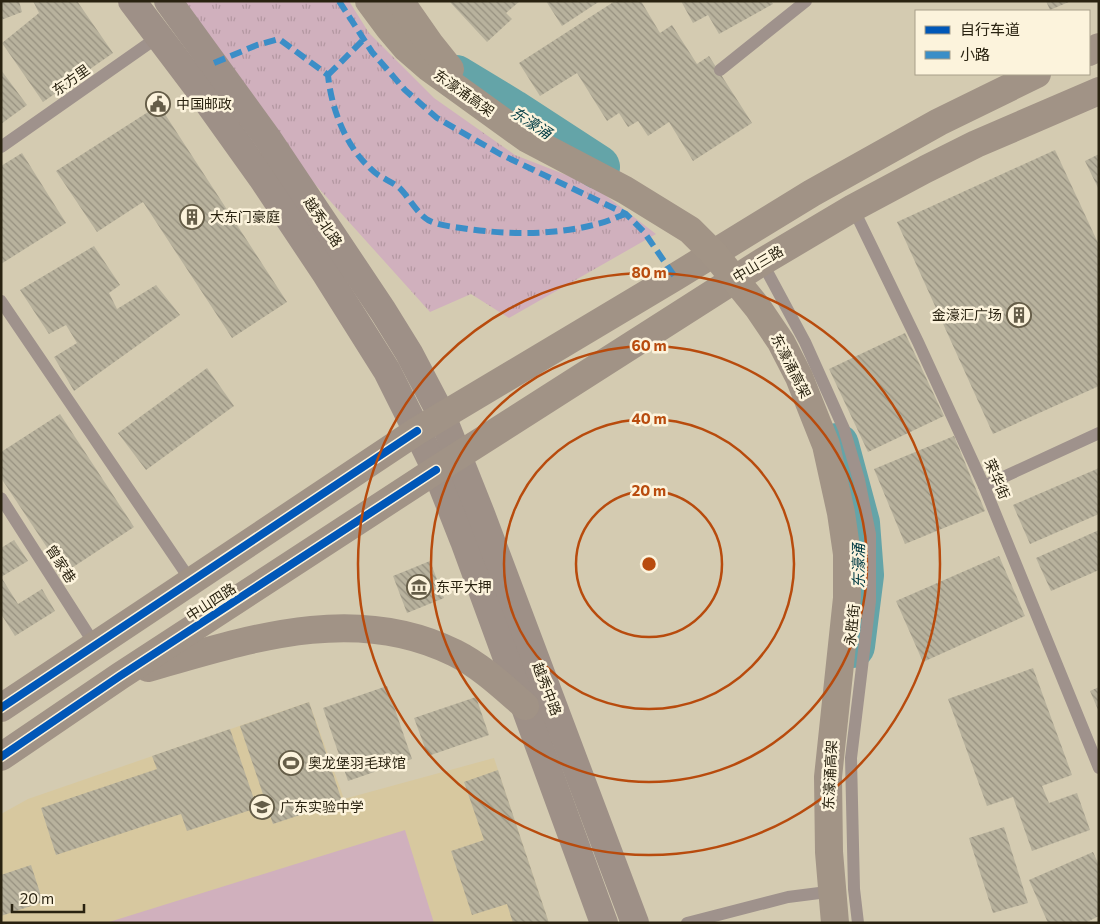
<svg xmlns="http://www.w3.org/2000/svg" width="1100" height="924" font-family="Commissioner,'Noto Sans SC',sans-serif">
  <defs>
    <pattern id="park-tufts" width="24" height="20" patternUnits="userSpaceOnUse" patternTransform="scale(1.25)"><rect width="24" height="20" fill="#d0b0bd"/><path d="M3 7l-1-3M5 7V3M7 7l1-3M15 17l-1-3M17 17v-4M19 17l1-3" fill="none" stroke="#b397a1"/></pattern>
    <pattern id="building-back-hatch" width="6" height="6" patternUnits="userSpaceOnUse" patternTransform="scale(1.25)"><rect width="6" height="6" fill="#b8b29d"/><path d="M-1 5l2 2M0 0l6 6M5-1l2 2" fill="none" stroke="#96907f"/></pattern>
  </defs>
  <rect width="100%" height="100%" fill="#d4cbb1"/>
  <!-- built -->
  <path fill="#d7c89f" d="M309 702 344 799 494 758 549 923H1V814L28 799Z"/>
  <!-- park -->
  <path fill="url(#park-tufts)" d="M173 1H349L369 33 434 98 515 155 592 185 656 234 509 318 471 294 430 312 304 172Z"/>
  <!-- garden -->
  <path fill="#d0b0bd" d="M405 830 434 923H106Z"/>
  <g fill="none" stroke-linecap="round" stroke-linejoin="round">
    <!-- river -->
    <g stroke="#64a4a8" stroke-width="44">
      <path d="M456 77 512 111 598 167"/>
      <path d="M837 445 858 523 862 575 853 646"/>
    </g>
  </g>
  <!-- building -->
  <g fill="url(#building-back-hatch)">
    <path d="M1 1H19L22 12 1 20Z"/>
    <path d="M33 1H77L113 53 43 102 2 43 39 13Z"/>
    <path d="M449 1H520L506 13 512 19 487 42Z"/>
    <path d="M546 1H600L562 26Z"/>
    <path d="M615 1H641L660 33 672 25 697 64 709 56 752 123 693 161 669 122 648 136 638 121 628 127 619 113 607 121 577 73 540 96 519 63Z"/>
    <path d="M681 1H771L773 4 719 34 708 15 693 23Z"/>
    <path d="M1046 1H1071L1050 10Z"/>
    <path d="M1 70 27 105 1 124Z"/>
    <path d="M159 105 287 302 232 338 143 202 97 232 56 171Z"/>
    <path d="M1055 150 1099 245V386L993 434 897 222Z"/>
    <path d="M22 153 66 223 1 264V166Z"/>
    <path d="M1099 154V190L1085 161Z"/>
    <path d="M94 246 120 285 109 293 117 309 156 285 180 315 74 391 54 357 77 343 66 325 49 334 20 290Z"/>
    <path d="M905 333 944 416 868 452 829 369Z"/>
    <path d="M207 368 234 406 146 470 118 433Z"/>
    <path d="M60 414 134 527 64 573 1 478V452Z"/>
    <path d="M954 436 985 511 905 544 874 469Z"/>
    <path d="M1099 468V514L1030 544 1013 505Z"/>
    <path d="M1099 530V570L1051 591 1036 558Z"/>
    <path d="M14 540 28 561 1 577V548Z"/>
    <path d="M999 556 1025 616 923 662 896 601Z"/>
    <path d="M430 561 444 598 407 613 393 576Z"/>
    <path d="M1 577 18 604 42 589 55 611 15 636 1 614Z"/>
    <path d="M1033 668 1072 775 1042 786 1049 803 1077 793 1090 830 1032 851 1013 797 987 806 948 699Z"/>
    <path d="M387 686 412 759 348 781 323 708Z"/>
    <path d="M1099 687V712L1090 691Z"/>
    <path d="M476 697 489 735 428 756 414 718Z"/>
    <path d="M309 702 342 801 273 824 240 726Z"/>
    <path d="M230 729 257 808 187 831 181 814 56 855 41 808 157 769 152 756Z"/>
    <path d="M498 770 549 923H513L507 904 472 915 451 851 484 840 464 782Z"/>
    <path d="M1004 827 1028 903 993 913 969 838Z"/>
    <path d="M1093 852 1099 865V916L1085 923H1048L1029 880Z"/>
    <path d="M31 865 43 902 1 916V875Z"/>
  </g>
  <g fill="none" stroke-linecap="round" stroke-linejoin="round">
    <!-- service -->
    <g stroke="#9f928c" stroke-width="12">
      <path d="M720 70 806 1"/>
      <path d="M1 147 158 37"/>
      <path d="M853 208 918 342 984 486 1099 768"/>
      <path d="M762 262 805 342 844 429 859 480 870 534V601L851 758 854 889 858 923"/>
      <path d="M1 301 191 581"/>
      <path d="M984 486 1099 433"/>
      <path d="M1 498 95 645"/>
      <path d="M687 923 788 897 835 891"/>
    </g>
    <!-- secondary -->
    <g stroke="#9e9087" stroke-width="28">
      <path d="M132 1 197 87 262 178 326 274 387 371 417 431 436 470 464 541 604 923"/>
      <path d="M168 1 268 139 383 311 409 353 442 416 481 514 635 923"/>
    </g>
    <!-- primary -->
    <g stroke="#a19386" stroke-width="28">
      <path d="M1089 52 1099 47"/>
      <path d="M148 668C249 639 355 603 455 653 481 666 503 687 525 706"/>
      <path d="M1 708 417 431 675 277 812 193 939 122 1037 74"/>
      <path d="M1 757 120 676 436 470 762 262 853 208 926 169 976 144 1099 91"/>
    </g>
    <!-- trunk-bridge -->
    <g stroke="#a29486" stroke-width="28">
      <path d="M369 1 389 28 406 48 429 68 526 138 625 190 690 230 715 255 758 308 781 342 799 377 826 445 841 513 847 554V598L828 777 829 852 835 923"/>
      <path d="M400 1 430 44 450 69"/>
    </g>
    <!-- quiet -->
    <g stroke="#3b8ec7" stroke-width="6" stroke-dasharray="12 6" stroke-linecap="butt">
      <path d="M339 1 372 52 405 90 437 118 500 154 626 214 644 232 675 277"/>
      <path d="M214 63 257 45 279 39 328 75C331 107 345 145 369 167 378 177 387 179 397 186 406 192 416 213 428 220 439 226 456 227 468 229 511 235 556 235 597 224 607 222 616 217 626 214"/>
      <path d="M328 75 363 40"/>
    </g>
    <defs>
      <g id="cycleway">
        <path d="M1 708 417 431"/>
        <path d="M1 757 120 676 436 470"/>
      </g>
    </defs>
    <!-- cycleway casing -->
    <use href="#cycleway" stroke="#fcf3dc" stroke-width="11"/>
    <!-- cycleway -->
    <use href="#cycleway" stroke="#0057b8" stroke-width="8"/>
  </g>
  <!-- distance rings -->
  <g fill="none" stroke="#b84b0d" stroke-width="2.5">
    <circle cx="649" cy="564" r="73"/>
    <circle cx="649" cy="564" r="145"/>
    <circle cx="649" cy="564" r="218"/>
    <circle cx="649" cy="564" r="291"/>
  </g>
  <!-- icons -->
  <defs>
    <symbol id="civic-ring" viewBox="-11 -11 22 22"><circle r="9.5" fill="#fcf3dc" stroke="#655d48" stroke-width="1.5"/><path d="M-.6-6.5H3V-4.5H.6V-3L4-1V1h2V6H-6V1h2V-1L-.6-3ZM-1.2 2.5V6h2.4V2.5Z" fill="#655d48"/></symbol>
    <symbol id="building-ring" viewBox="-11 -11 22 22"><circle r="9.5" fill="#fcf3dc" stroke="#655d48" stroke-width="1.5"/><path d="M-4-6H4V6H1V3H-1V6H-4ZM-2.5-4.3h1.7v1.8h-1.7ZM.8-4.3h1.7v1.8H.8ZM-2.5-1h1.7V.8h-1.7ZM.8-1h1.7V.8H.8Z" fill="#655d48"/></symbol>
    <symbol id="museum-ring" viewBox="-11 -11 22 22"><circle r="9.5" fill="#fcf3dc" stroke="#655d48" stroke-width="1.5"/><path d="M0-6L6-3V-2H-6V-3ZM-5-1h2V3h-2ZM-1-1h2V3h-2ZM3-1h2V3H3ZM-6 4H6V6H-6Z" fill="#655d48"/></symbol>
    <symbol id="stadium-ring" viewBox="-11 -11 22 22"><circle r="9.5" fill="#fcf3dc" stroke="#655d48" stroke-width="1.5"/><path d="M0-5a6.5 5 0 1 0 0 10a6.5 5 0 1 0 0-10ZM-3.5-1.8h7v3.6h-7Z" fill="#655d48"/></symbol>
    <symbol id="school-ring" viewBox="-11 -11 22 22"><circle r="9.5" fill="#fcf3dc" stroke="#655d48" stroke-width="1.5"/><path d="M0-5L7-2L0 1L-7-2ZM-4 1L0 2.5L4 1V4Q0 6-4 4Z" fill="#655d48"/></symbol>
  </defs>
  <g fill-rule="evenodd">
    <use href="#civic-ring" x="144" y="90" width="28" height="28"/>
    <use href="#building-ring" x="178" y="203" width="28" height="28"/>
    <use href="#building-ring" x="1005" y="301" width="28" height="28"/>
    <use href="#museum-ring" x="405" y="573" width="28" height="28"/>
    <use href="#stadium-ring" x="277" y="749" width="28" height="28"/>
    <use href="#school-ring" x="248" y="793" width="28" height="28"/>
  </g>
  <g text-anchor="middle" stroke-width="5" stroke-linejoin="round" paint-order="stroke">
    <!-- street labels -->
    <g font-size="14" fill="#292210" stroke="#fcf3dc">
      <text transform="translate(71 80) rotate(-35)" y="5">东方里</text>
      <text transform="translate(464 93) rotate(35)" y="5">东濠涌高架</text>
      <text transform="translate(323 222) rotate(56)" y="5">越秀北路</text>
      <text transform="translate(758 264) rotate(-31)" y="5">中山三路</text>
      <text transform="translate(791 366) rotate(63)" y="5">东濠涌高架</text>
      <text transform="translate(997 479) rotate(67)" y="5">荣华街</text>
      <text transform="translate(61 564) rotate(57)" y="5">曾家巷</text>
      <text transform="translate(211 602) rotate(-33)" y="5">中山四路</text>
      <text transform="translate(852 625) rotate(-84)" y="5">永胜街</text>
      <text transform="translate(547 689) rotate(69)" y="5">越秀中路</text>
      <text transform="translate(830 775) rotate(-87)" y="5">东濠涌高架</text>
    </g>
    <!-- poi labels -->
    <g font-size="14" fill="#292210" stroke="#fcf3dc" text-anchor="start">
      <text x="176" y="109">中国邮政</text>
      <text x="210" y="222">大东门豪庭</text>
      <text x="1002" y="320" text-anchor="end">金濠汇广场</text>
      <text x="436" y="592">东平大押</text>
      <text x="308" y="768">奥龙堡羽毛球馆</text>
      <text x="280" y="812">广东实验中学</text>
    </g>
    <!-- water labels -->
    <g font-size="15" font-style="italic" fill="#003b43" stroke="#fcf3dc">
      <text transform="translate(531 123) rotate(33)" y="5">东濠涌</text>
      <text transform="translate(859 566) rotate(-90)" y="5">东濠涌</text>
    </g>
  </g>
  <circle cx="649" cy="564" r="8" fill="#b84b0d" stroke="#fcf3dc" stroke-width="2.5"/>
  <g font-size="15" text-anchor="middle" font-weight="bold" fill="#b84b0d" stroke="#fcf3dc" stroke-width="5" stroke-linejoin="round" paint-order="stroke">
    <text x="649" y="278">80 m</text>
    <text x="649" y="351">60 m</text>
    <text x="649" y="424">40 m</text>
    <text x="649" y="496">20 m</text>
  </g>
  <!-- border -->
  <rect width="1100" height="924" fill="none" stroke="#292210" stroke-width="5"/>
  <!-- legend -->
  <rect x="915" y="10" width="175" height="65" fill="#fcf3dc" stroke="#a89f8a"/>
  <rect x="925" y="26" width="25" height="8" fill="#0057b8" stroke="#a89f8a"/>
  <text x="960" y="35" font-size="15" fill="#292210">自行车道</text>
  <rect x="925" y="51" width="25" height="8" fill="#3b8ec7" stroke="#a89f8a"/>
  <text x="960" y="60" font-size="15" fill="#292210">小路</text>
  <!-- scale -->
  <path d="M12 904v8h72v-8" fill="none" stroke="#292210" stroke-width="2.5"/>
  <text x="20" y="904" font-size="15" fill="#292210" stroke="#fcf3dc" stroke-width="4" paint-order="stroke">20 m</text>
</svg>
